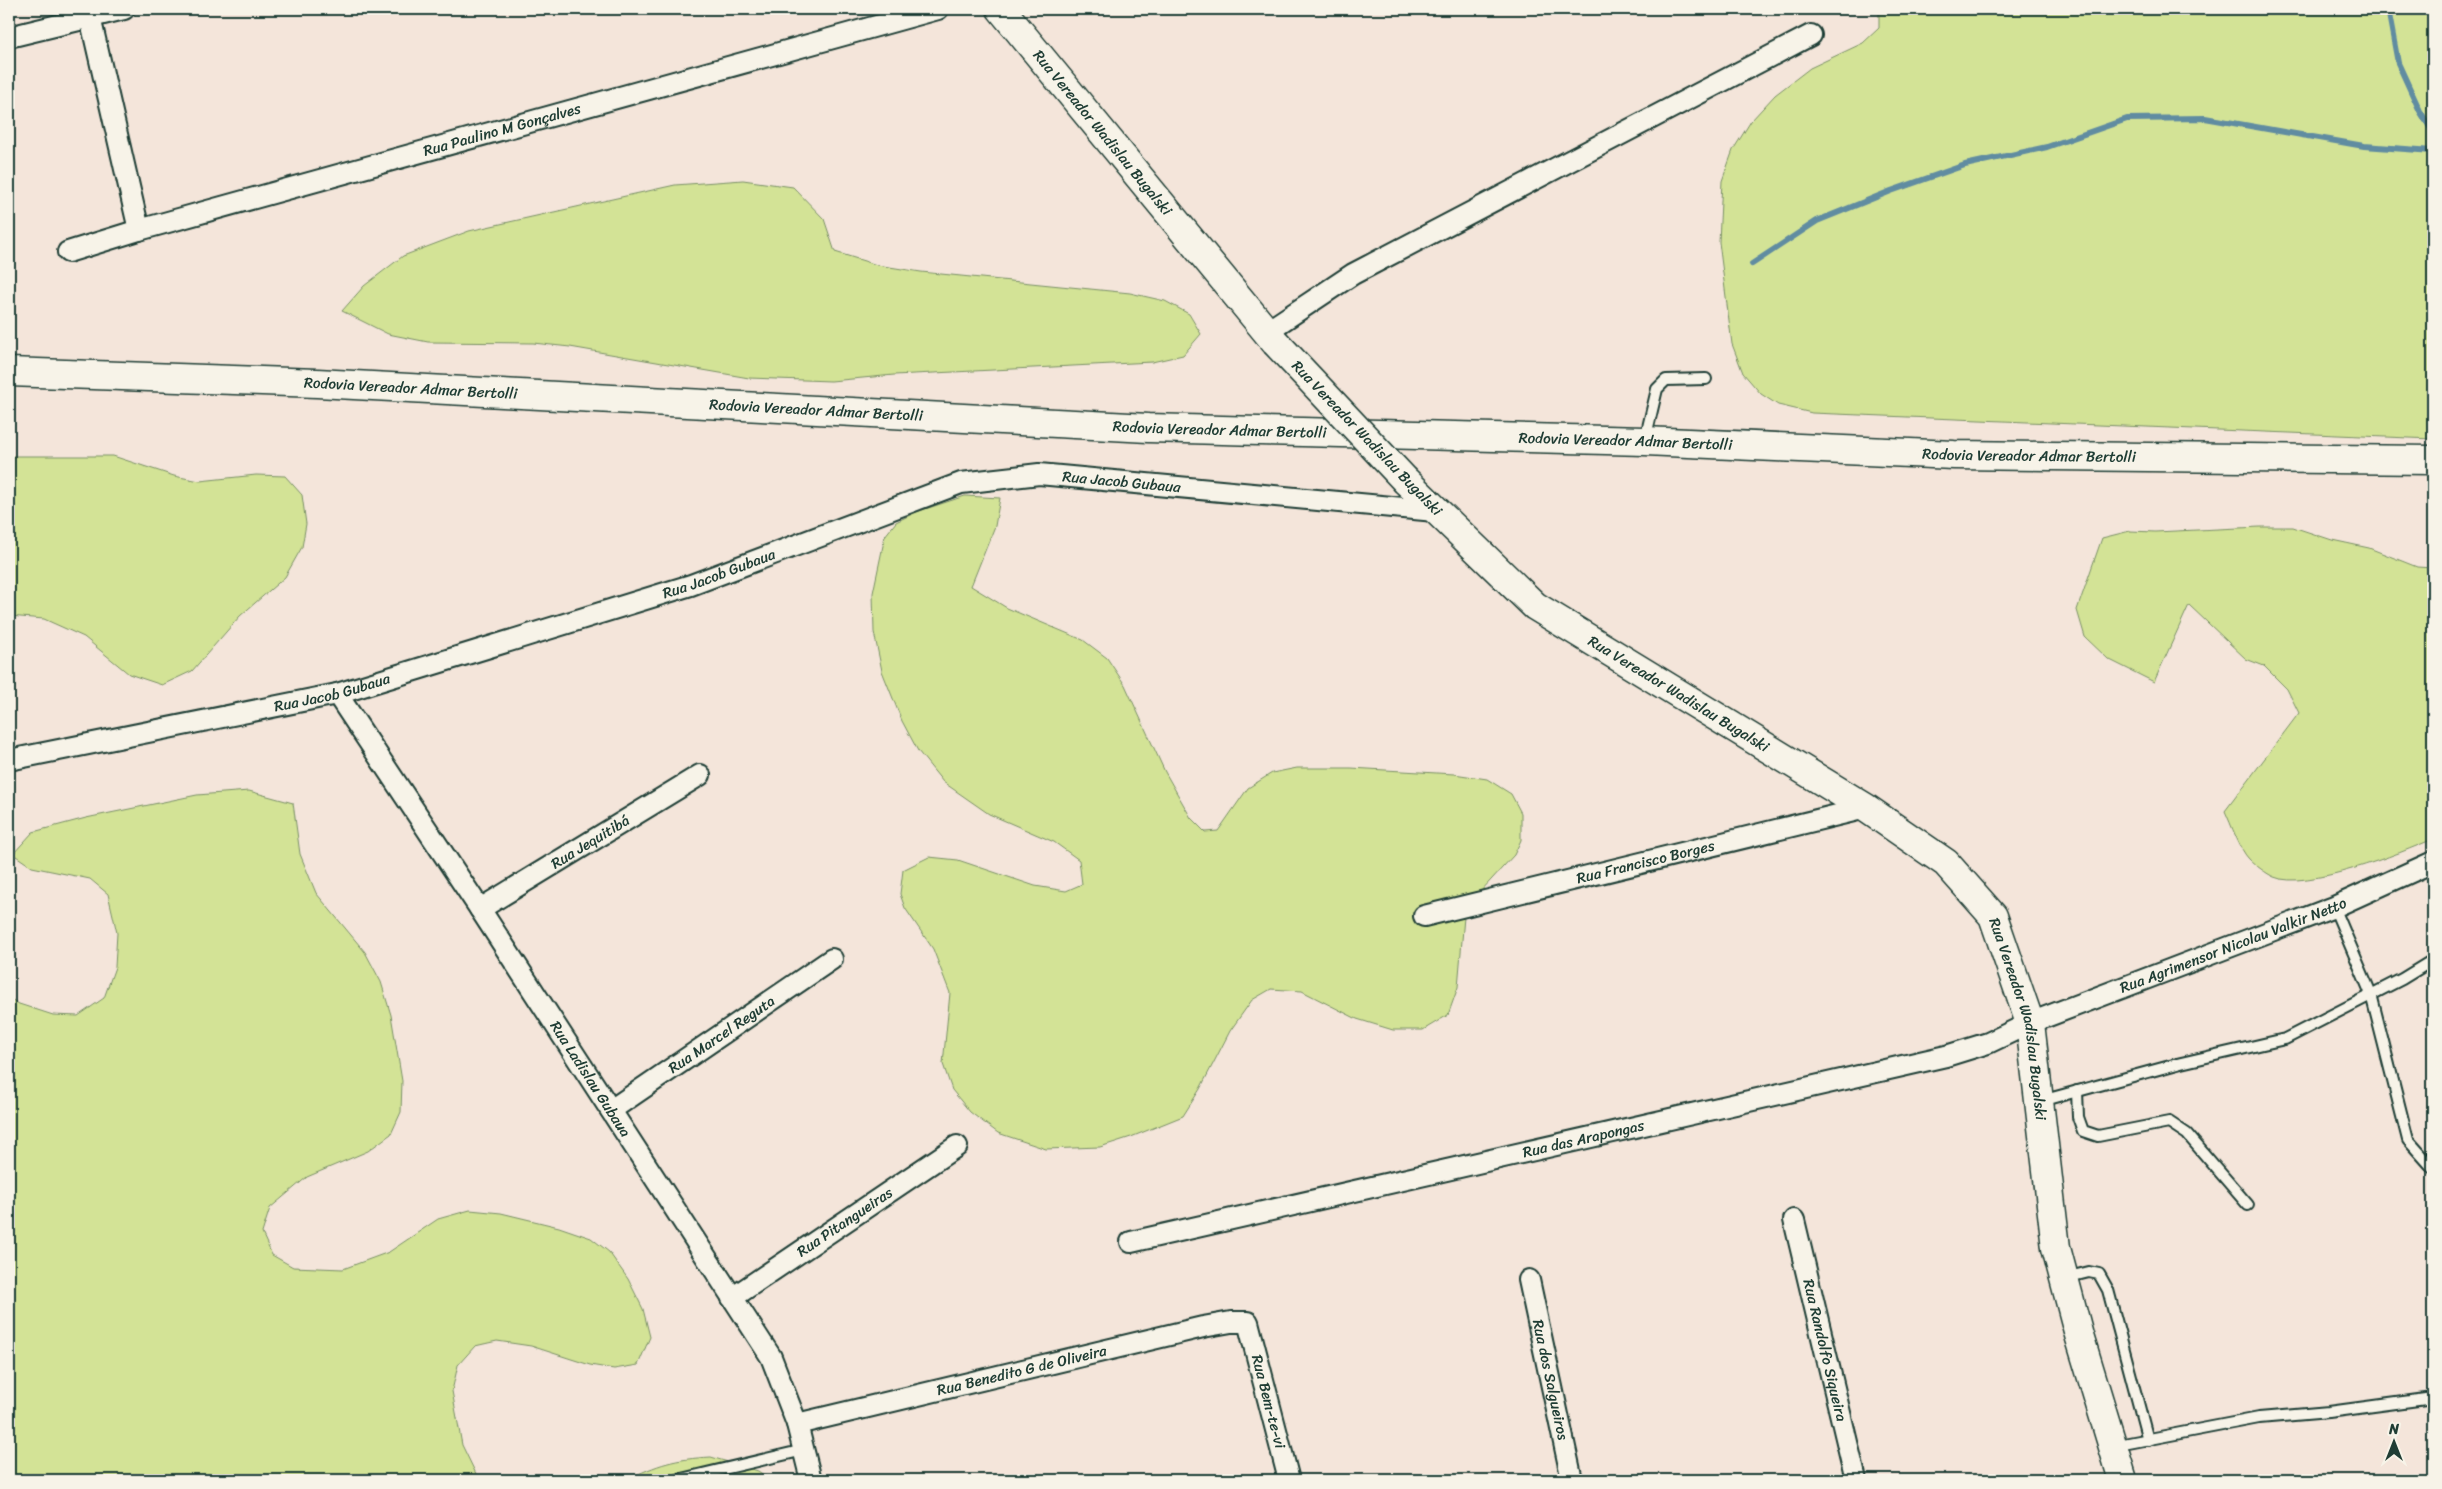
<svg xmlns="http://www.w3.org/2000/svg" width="2442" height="1489" font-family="Sriracha,sans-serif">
  <rect width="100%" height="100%" fill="#f4e5da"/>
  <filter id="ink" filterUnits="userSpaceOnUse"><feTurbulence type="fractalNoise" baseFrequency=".02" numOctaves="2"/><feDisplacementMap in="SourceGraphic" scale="10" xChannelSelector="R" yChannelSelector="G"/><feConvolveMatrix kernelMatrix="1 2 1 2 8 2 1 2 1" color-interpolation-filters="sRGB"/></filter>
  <g filter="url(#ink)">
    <!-- green -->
    <g fill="#d3e396" stroke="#799065">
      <path d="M1879 9H2433V439L1812 413 1778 405 1761 394 1743 373 1732 344 1719 242 1722 181 1733 150 1751 121 1775 95 1810 68 1863 43 1879 28Z"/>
      <path d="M743 180 793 187 824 219 835 252 877 265 921 272 1130 293 1165 301 1189 314 1201 334 1183 355 1152 362 894 375 831 381 749 378 570 347 533 343 428 342 388 334 342 311 364 286 403 256 469 231 675 185Z"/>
      <path d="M9 456H113L174 476 200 481 256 475 285 476 302 495 306 524 302 547 285 577 240 616 192 671 162 685 129 674 84 637 44 619 9 616Z"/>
      <path d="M965 496 1000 498 995 526 971 586 1007 608 1083 640 1107 658 1125 685 1165 772 1191 818 1205 832 1218 831 1248 788 1272 773 1297 768H1351L1454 774 1487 779 1511 794 1521 813V840L1514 855 1480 892 1464 917 1458 987 1448 1015 1423 1030H1393L1357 1019 1302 991 1271 989 1252 1000 1230 1031 1200 1089 1183 1116 1131 1137 1100 1147 1046 1149 998 1133 970 1112 952 1090 943 1064 950 993 933 949 905 908 900 894 903 870 929 857 958 860 1035 886 1066 891 1082 884 1079 860 1054 842 989 814 943 782 918 751 902 721 882 671 874 632 873 593 885 536 896 522 916 512Z"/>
      <path d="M2260 527H2293L2332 540 2369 548 2417 567 2433 568V839C2401 853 2306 891 2274 877 2267 874 2255 865 2249 859 2240 850 2231 824 2225 811L2299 713 2287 689 2264 666 2246 659 2189 605 2154 682 2108 659 2085 637 2077 610 2102 538 2130 531 2155 532Z"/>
      <path d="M249 791 293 803 300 854 316 893 365 952 381 982 391 1015 402 1081 401 1112 391 1134 368 1151 307 1177 270 1208 262 1233 272 1255 293 1267 343 1269 389 1252 438 1219 470 1210 501 1213 559 1227 591 1238 609 1252 628 1279 643 1309 650 1337 638 1365 614 1369 590 1365 531 1346 497 1341 475 1346 458 1365 452 1391 462 1445 479 1480H9V998L19 1004 53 1015 78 1016 104 998 115 967 117 933 108 894 90 879 32 867 13 854 33 832 86 818 197 795Z"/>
      <path d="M711 1457 758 1471 771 1480H626C658 1464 675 1459 711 1457Z"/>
    </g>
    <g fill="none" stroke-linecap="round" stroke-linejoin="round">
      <!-- stream -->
      <g stroke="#608ca1" stroke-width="6">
        <path d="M2388 9 2398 63 2420 111 2433 132"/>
        <path d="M1752 264 1817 221 1891 191 1965 165 2047 147 2127 119 2205 118 2364 146 2433 151"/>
      </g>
      <defs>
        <g id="service">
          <path d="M1645 440 1657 389 1666 380 1706 379"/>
          <path d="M2334 907 2371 994 2408 1140 2433 1168"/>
          <path d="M2077 1091 2078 1117 2083 1131 2098 1136 2169 1122 2187 1134 2248 1205"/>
          <path d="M2041 1101 2181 1063 2285 1039 2402 979 2433 960"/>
          <path d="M2065 1278 2089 1272 2099 1274 2108 1290 2148 1440"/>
          <path d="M2113 1446 2259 1418 2329 1412 2433 1398"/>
          <path d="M677 1480 804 1450"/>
        </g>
        <g id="minor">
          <path d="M90 17 139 230"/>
          <path d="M9 37 124 9"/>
          <path id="s1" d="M68 252 139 230 938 9"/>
          <path d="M1266 332 1353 274 1811 35"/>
          <path id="s2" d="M337 694 480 909 771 1357 797 1424 811 1480"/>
          <path id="s3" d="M9 760 337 694 691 585 961 483 1039 474 1435 511"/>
          <path id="s4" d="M480 909 700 775"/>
          <path id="s5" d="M1424 916 1866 808"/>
          <path id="s6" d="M611 1110 832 959"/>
          <path id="s7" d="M1794 1220 1856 1480"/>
          <path id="s8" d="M1131 1242 1946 1056 1988 1043 2030 1023 2334 907 2433 862"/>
          <path id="s9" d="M1529 1280 1572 1480"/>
          <path id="s10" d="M732 1298 957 1146"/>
          <path id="s11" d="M797 1424 1203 1327 1231 1322H1248L1289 1480"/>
        </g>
        <g id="secondary">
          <path id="s12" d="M1001 9 1275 342"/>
          <path id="s13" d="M1406 481 1535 606 1866 808 1946 863 1993 916 2030 1023 2056 1248 2079 1335 2123 1480"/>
        </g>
        <g id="trunk">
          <path id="s14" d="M9 372 317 383 1148 428 1645 441 1954 455 2433 460"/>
        </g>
      </defs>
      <!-- service casing -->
      <use href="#service" stroke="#1f3d34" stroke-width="14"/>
      <!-- minor casing -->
      <use href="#minor" stroke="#1f3d34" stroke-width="24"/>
      <!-- secondary casing -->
      <use href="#secondary" stroke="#1f3d34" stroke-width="31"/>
      <!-- trunk casing -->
      <use href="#trunk" stroke="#1f3d34" stroke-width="31"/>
      <!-- service -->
      <use href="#service" stroke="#f7f3e8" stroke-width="10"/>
      <!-- minor -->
      <use href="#minor" stroke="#f7f3e8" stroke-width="20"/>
      <!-- secondary -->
      <use href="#secondary" stroke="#f7f3e8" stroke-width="28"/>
      <!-- trunk -->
      <use href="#trunk" stroke="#f7f3e8" stroke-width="28"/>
      <defs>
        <path id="secondary-bridge" d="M1275 342 1406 481"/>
      </defs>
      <!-- secondary-bridge casing -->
      <use href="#secondary-bridge" stroke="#1f3d34" stroke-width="31" stroke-linecap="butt"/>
      <!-- secondary-bridge -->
      <use href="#secondary-bridge" stroke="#f7f3e8" stroke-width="28"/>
    </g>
  </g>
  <g text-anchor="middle" stroke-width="5" stroke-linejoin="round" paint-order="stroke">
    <!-- street labels -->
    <g font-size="15" fill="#1f3d34" stroke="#f7f3e8">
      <text dy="5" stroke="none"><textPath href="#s1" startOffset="451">Rua Paulino M Gonçalves</textPath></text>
      <text dy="5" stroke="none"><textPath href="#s12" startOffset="160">Rua Vereador Wadislau Bugalski</textPath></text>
      <text dy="5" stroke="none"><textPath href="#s14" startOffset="402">Rodovia Vereador Admar Bertolli</textPath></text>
      <text dy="5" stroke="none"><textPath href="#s14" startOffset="808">Rodovia Vereador Admar Bertolli</textPath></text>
      <text dy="5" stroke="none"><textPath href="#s14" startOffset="1212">Rodovia Vereador Admar Bertolli</textPath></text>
      <text transform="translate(1367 438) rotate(46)" y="5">Rua Vereador Wadislau Bugalski</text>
      <text dy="5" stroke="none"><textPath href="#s14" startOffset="1618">Rodovia Vereador Admar Bertolli</textPath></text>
      <text dy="5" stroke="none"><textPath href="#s14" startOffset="2022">Rodovia Vereador Admar Bertolli</textPath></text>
      <text dy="5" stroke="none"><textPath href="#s3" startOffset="1155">Rua Jacob Gubaua</textPath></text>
      <text dy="5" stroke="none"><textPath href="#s3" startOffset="735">Rua Jacob Gubaua</textPath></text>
      <text dy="5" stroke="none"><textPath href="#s3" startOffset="330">Rua Jacob Gubaua</textPath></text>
      <text dy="5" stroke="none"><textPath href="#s13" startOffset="348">Rua Vereador Wadislau Bugalski</textPath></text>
      <text dy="5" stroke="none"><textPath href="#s4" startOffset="129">Rua Jequitibá</textPath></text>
      <text dy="5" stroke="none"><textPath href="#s5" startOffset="228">Rua Francisco Borges</textPath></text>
      <text dy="5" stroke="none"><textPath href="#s8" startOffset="1144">Rua Agrimensor Nicolau Valkir Netto</textPath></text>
      <text dy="5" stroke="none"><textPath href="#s13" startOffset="842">Rua Vereador Wadislau Bugalski</textPath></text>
      <text dy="5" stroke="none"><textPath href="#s6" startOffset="134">Rua Marcel Reguta</textPath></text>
      <text dy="5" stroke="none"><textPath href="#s2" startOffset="461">Rua Ladislau Gubaua</textPath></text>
      <text dy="5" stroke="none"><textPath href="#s8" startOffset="464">Rua das Arapongas</textPath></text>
      <text dy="5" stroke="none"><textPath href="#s10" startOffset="136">Rua Pitangueiras</textPath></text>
      <text dy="5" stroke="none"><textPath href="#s7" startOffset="134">Rua Randolfo Siqueira</textPath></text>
      <text dy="5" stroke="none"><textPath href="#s11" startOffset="231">Rua Benedito G de Oliveira</textPath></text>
      <text dy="5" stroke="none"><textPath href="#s9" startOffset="102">Rua dos Salgueiros</textPath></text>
      <text dy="5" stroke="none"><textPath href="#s11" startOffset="545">Rua Bem-te-vi</textPath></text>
    </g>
  </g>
  <!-- margin -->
  <rect width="2442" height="1489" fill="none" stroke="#f7f3e8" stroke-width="30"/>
  <rect x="15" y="15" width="2412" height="1459" fill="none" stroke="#1f3d34" stroke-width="2" filter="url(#ink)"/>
  <!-- north arrow -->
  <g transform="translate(2394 1442)" stroke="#f7f3e8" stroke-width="4" paint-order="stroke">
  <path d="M0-4L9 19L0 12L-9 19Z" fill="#1f3d34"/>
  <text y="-8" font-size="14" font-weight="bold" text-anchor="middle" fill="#1f3d34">N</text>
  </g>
</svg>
